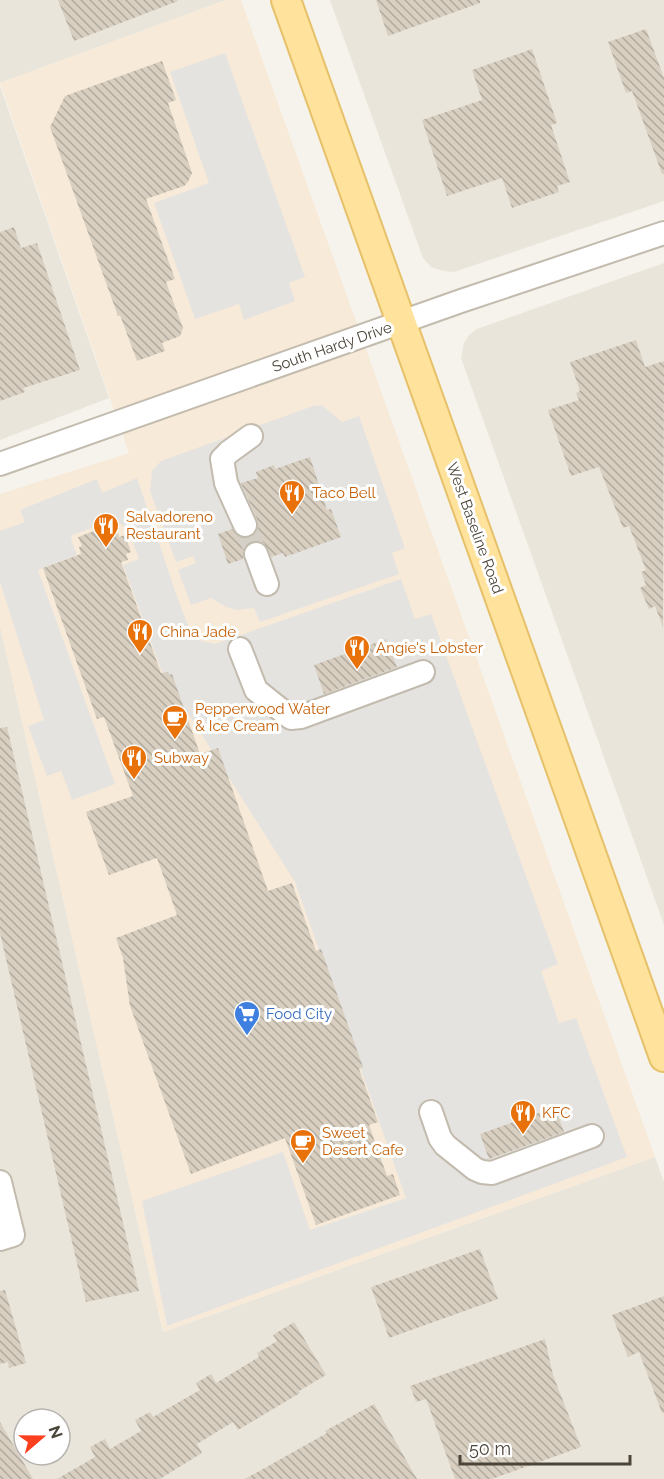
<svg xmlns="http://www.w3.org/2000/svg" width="664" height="1479" font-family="Raleway,sans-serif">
  <defs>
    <pattern id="building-back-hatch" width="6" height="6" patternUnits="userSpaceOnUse" patternTransform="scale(1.5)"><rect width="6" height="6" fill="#d8cfc1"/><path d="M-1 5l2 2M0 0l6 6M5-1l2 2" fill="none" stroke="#b1aa9e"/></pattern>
  </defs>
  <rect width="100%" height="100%" fill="#f6f3ec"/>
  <!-- residential -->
  <g fill="#eae5da" fill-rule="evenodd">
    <path d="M0 0H226L0 83Z"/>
    <path d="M330 0H664V201L454 272 444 271 431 267 423 258Z"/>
    <path d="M0 86 109 398 0 440Z"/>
    <path d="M664 263V925L461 358 464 343 469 335 477 329Z"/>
    <path d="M0 626 163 1332 655 1157 664 1182V1479H0ZM24 1419H60V1455H24Z"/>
  </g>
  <!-- commercial -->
  <path fill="#f7ead8" d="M226 0H241L655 1157 163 1332 0 626V494L129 453 0 83Z"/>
  <!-- parking -->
  <g fill="#e5e3e0">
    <path d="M225 53 305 277 289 283 295 301 244 320 239 304 195 319 154 203 209 183 170 72Z"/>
    <path d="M322 405 342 422 359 416 405 548 392 553 399 574 260 622 254 608 237 610 226 607 211 598 191 605 178 570 196 563 193 556 176 562 150 491 152 471 161 461 313 406Z"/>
    <path d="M137 478 176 594 189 628 198 640 215 644 401 579 415 619 431 614 558 964 541 971 559 1023 576 1018 627 1157 167 1326 142 1201 283 1152 310 1230 406 1198 295 882 162 672 123 565 139 559 129 531 121 524 112 521 72 535 71 539 77 555 38 570 115 784 72 800 61 771 47 776 28 726 44 720 0 582V531L25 522 20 510 97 479 102 493Z"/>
  </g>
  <!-- building -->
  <g fill="url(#building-back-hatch)">
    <path d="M58 0H177L178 1 74 41Z"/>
    <path d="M376 0H480V3L388 36Z"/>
    <path d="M646 29 664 78V174H662L632 91 626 93 608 42Z"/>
    <path d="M532 49 557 123 551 125 570 182 557 186 559 192 512 208 502 178 447 196 422 120 482 100 472 70Z"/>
    <path d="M162 61 176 100 168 103 192 173 188 182 184 186 146 199 175 279 166 282 183 328 180 336 162 343 165 351 137 361 120 315 118 316 50 127 65 96Z"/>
    <path d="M14 227 21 248 37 243 80 370 23 388 25 392 0 401V232Z"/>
    <path d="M636 340 645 367 664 361 663 627 655 606 649 609 640 588 646 585 641 572 646 570 629 526 623 528 599 467 571 476 548 410 579 400 576 393 580 391 570 362Z"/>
    <path d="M310 457 327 510 331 509 341 537 285 557 283 553 271 557 264 543 259 541H252L245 546 243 552V559L228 564 218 534 232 529 238 536 243 538 250 537 256 533 258 527 257 519 241 483 258 478 256 472 274 465 275 469Z"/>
    <path d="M110 525 114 534 118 533 119 537 125 535 131 552 126 554 128 560 121 562 161 673 168 672 169 675 172 674 200 754 218 748 268 891 292 883 316 951 321 949 363 1067 359 1069 378 1122 369 1125 387 1176 393 1174 400 1195 316 1225 285 1138 191 1174 130 1006 123 958 116 938 177 915 157 858 109 875 86 812 133 796 104 717 97 719 43 568 81 554 79 547 82 546 78 537Z"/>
    <path d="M386 639 397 667 324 694 314 665Z"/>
    <path d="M7 727 139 1291 86 1302 0 933V728Z"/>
    <path d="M555 1107 564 1132 489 1159 480 1134Z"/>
    <path d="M480 1249 498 1299 389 1338 371 1287Z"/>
    <path d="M5 1290 26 1363 9 1368 8 1362 0 1364V1291Z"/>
    <path d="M664 1296V1413H662L639 1352 628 1357 612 1315Z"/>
    <path d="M294 1322 326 1375 299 1391 300 1393 238 1430 233 1422 197 1444 202 1453 160 1479H57L95 1457 90 1447 105 1439 110 1449 141 1431 135 1420 150 1412 153 1417 200 1390 196 1383 211 1374 216 1383 259 1357 257 1353 277 1341 273 1335Z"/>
    <path d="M545 1339 553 1375 581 1447 492 1479H455L426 1399 416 1402 410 1386Z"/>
    <path d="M374 1404 417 1479H245L327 1433 325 1431Z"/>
    <path d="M0 1422 33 1479H0Z"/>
  </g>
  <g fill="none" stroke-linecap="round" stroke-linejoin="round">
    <!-- minor-tunnel -->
    <path stroke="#d4d0c8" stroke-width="22" stroke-dasharray="22 11" stroke-linecap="butt" d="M245 525 256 554"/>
    <defs>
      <g id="minor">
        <path d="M0 464 461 301 664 233"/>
        <path d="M245 525 226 483 222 459 229 452 251 436"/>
        <path d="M256 554 267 584"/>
        <path d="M240 649 256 690 291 718 301 717 423 672"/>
        <path d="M431 1112 440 1138 445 1145 475 1169 482 1172 492 1173 592 1136"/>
        <path d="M0 1182 13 1235 0 1239"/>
      </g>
      <path id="major" d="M286 0 664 1057"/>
    </defs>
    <!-- minor casing -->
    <use href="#minor" stroke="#c2bbae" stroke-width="26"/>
    <!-- major casing -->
    <use href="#major" stroke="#e6c16a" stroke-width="32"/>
    <!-- minor -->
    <use href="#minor" stroke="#fff" stroke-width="22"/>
    <!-- major -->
    <use href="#major" stroke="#ffe39c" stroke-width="28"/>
  </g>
  <!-- icons -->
  <defs>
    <symbol id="restaurant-pin" viewBox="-11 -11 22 30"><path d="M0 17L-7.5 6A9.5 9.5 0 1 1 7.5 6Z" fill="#e8710a" stroke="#fff"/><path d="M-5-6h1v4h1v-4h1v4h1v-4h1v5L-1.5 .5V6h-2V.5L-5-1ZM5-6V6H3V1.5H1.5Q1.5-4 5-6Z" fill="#fff"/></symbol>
    <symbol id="cafe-pin" viewBox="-11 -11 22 30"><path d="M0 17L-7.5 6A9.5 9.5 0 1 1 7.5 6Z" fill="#e8710a" stroke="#fff"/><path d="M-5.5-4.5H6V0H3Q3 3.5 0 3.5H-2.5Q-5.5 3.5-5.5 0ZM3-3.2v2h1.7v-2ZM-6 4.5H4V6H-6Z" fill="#fff"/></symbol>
    <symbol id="supermarket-pin" viewBox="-11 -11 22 30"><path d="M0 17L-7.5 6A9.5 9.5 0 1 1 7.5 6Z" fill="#3f7fe0" stroke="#fff"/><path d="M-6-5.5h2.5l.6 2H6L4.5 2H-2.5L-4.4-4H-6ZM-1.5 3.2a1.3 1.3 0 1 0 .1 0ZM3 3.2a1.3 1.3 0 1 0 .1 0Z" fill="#fff"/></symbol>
  </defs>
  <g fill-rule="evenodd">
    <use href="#restaurant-pin" x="277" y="478" width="30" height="40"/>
    <use href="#restaurant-pin" x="91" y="511" width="30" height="40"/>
    <use href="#restaurant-pin" x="125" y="617" width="30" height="40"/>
    <use href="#restaurant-pin" x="342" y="633" width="30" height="40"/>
    <use href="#cafe-pin" x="160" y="703" width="30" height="40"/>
    <use href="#restaurant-pin" x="119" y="743" width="30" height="40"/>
    <use href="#supermarket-pin" x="232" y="999" width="30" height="40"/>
    <use href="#restaurant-pin" x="508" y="1098" width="30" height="40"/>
    <use href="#cafe-pin" x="288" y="1127" width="30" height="40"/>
  </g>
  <g text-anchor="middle" stroke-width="6" stroke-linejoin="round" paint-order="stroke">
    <!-- street labels -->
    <g font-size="15" fill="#4b4439" stroke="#fff">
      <text transform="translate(332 347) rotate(-19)" y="5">South Hardy Drive</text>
      <text transform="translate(475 528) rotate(70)" y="5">West Baseline Road</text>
    </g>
    <!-- food labels -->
    <g font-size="15" fill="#c56008" stroke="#fff" text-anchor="start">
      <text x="312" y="498">Taco Bell</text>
      <text x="126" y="522">Salvadoreno<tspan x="126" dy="17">Restaurant</tspan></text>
      <text x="160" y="637">China Jade</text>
      <text x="376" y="653">Angie's Lobster</text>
      <text x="195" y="714">Pepperwood Water<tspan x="195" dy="17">&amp; Ice Cream</tspan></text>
      <text x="154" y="763">Subway</text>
      <text x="542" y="1118">KFC</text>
      <text x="322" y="1138">Sweet<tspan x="322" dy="17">Desert Cafe</tspan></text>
    </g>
    <!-- shop labels -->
    <g font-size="15" fill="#366cbe" stroke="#fff" text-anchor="start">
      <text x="266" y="1019">Food City</text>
    </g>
  </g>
  <!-- north arrow -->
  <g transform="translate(42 1437) rotate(70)"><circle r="28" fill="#ffffff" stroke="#b7b4b0" stroke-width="1.5"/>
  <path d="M0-4.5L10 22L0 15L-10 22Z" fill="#fc3f1d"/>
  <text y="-9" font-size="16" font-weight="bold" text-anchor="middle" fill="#4b4439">N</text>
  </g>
  <!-- scale -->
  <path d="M460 1455v9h170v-9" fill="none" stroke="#4b4439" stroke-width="3"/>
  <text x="469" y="1455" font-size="18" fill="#4b4439" stroke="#ffffff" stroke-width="4.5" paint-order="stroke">50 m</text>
</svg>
